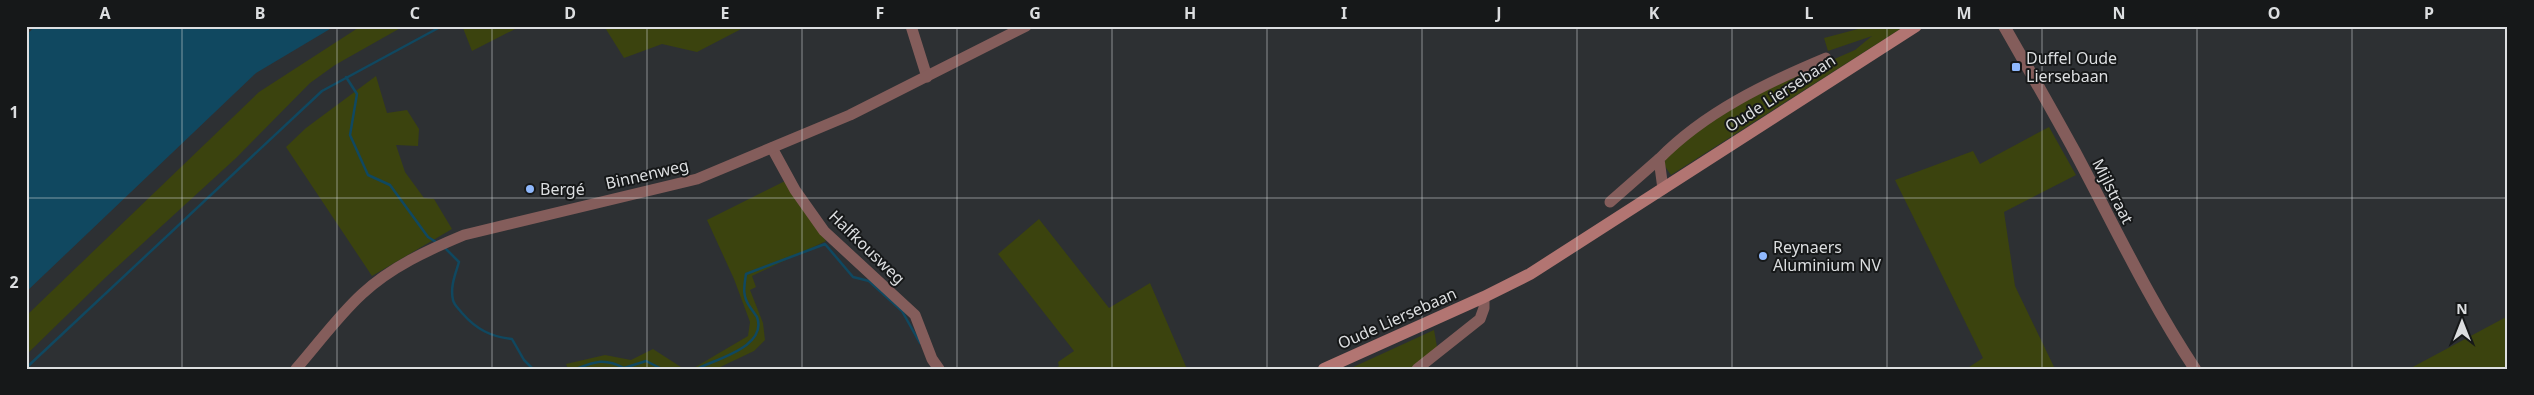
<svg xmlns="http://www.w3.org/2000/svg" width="2534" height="395" font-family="'Noto Sans',sans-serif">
  <rect width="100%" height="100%" fill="#2d3033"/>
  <!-- green -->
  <g fill="#3b430e">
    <path d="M361 26H404L335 65 310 83 236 158 106 277 26 355V316L259 92Z"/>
    <path d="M466 26H521L472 51 463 28Z"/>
    <path d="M604 26H747L697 52 662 44 624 58Z"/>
    <path d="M1857 26H1905L1671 175 1664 165 1666 157 1694 134 1719 117 1764 90 1855 50 1872 36 1828 51 1824 38 1858 29Z"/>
    <path d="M376 76 387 113 407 110 419 129 418 146 396 145 405 172 424 198 434 199 452 229 372 276 286 147 306 128Z"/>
    <path d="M2049 127 2076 175 2004 212 2015 286 2055 369H1966L1983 358 1895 180 1973 151 1980 164Z"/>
    <path d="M785 181 826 241 752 276 756 287 750 290 763 323 765 340 754 351 716 369H692L748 336 750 322 734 279 707 220Z"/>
    <path d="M1039 219 1109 308 1150 283 1187 369H1053L1059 366 1058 362 1074 351 998 254Z"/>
    <path d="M2508 316V369H2409Z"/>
    <path d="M1434 330 1437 347 1413 369H1349Z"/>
    <path d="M653 349 684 369H608L599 367 568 369 566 364 605 355 631 360Z"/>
  </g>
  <!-- water -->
  <path fill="#104860" d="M36 26H335L256 73 26 292V35Z"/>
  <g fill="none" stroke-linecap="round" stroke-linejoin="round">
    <!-- stream -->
    <g stroke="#104860" stroke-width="2.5">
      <path d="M346 77 357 94 350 135 368 175 390 185 428 237 436 242"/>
      <path d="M445 248 459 262C455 275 450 287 453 300 454 305 459 309 462 313 476 329 491 337 512 339L524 360 533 369"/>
      <path d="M26 368 322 91 442 26"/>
      <path d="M576 369C596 361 605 358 624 368L646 361 662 369"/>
      <path d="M697 369C715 359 768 347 757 317 755 314 752 310 750 307 742 296 744 287 746 274L825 244 853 277 869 281 902 311 920 343"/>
    </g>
    <!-- minor -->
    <g stroke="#845d5b" stroke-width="11">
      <path d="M911 26 927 77"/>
      <path d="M772 148 795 190 824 231 915 315 932 359 939 369"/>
      <path d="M1663 189 1659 159C1705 112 1766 83 1826 58"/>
      <path d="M1610 202 1659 159"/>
      <path d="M296 369C318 344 338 316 362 294 391 267 428 250 464 235L697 179 850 115 1026 26"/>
      <path d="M1417 369 1480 319 1484 308V297"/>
    </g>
    <!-- tertiary -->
    <path stroke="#845d5b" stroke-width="12" d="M2004 26C2028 68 2052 110 2075 152 2114 225 2149 300 2195 369"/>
    <!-- secondary -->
    <path stroke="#b27572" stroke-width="12" d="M1324 369 1484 297 1530 274 1916 26"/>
  </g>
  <!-- grid -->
  <path fill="none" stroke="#dcdee0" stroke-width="1" stroke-opacity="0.55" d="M182 26V369M337 26V369M492 26V369M647 26V369M802 26V369M957 26V369M1112 26V369M1267 26V369M1422 26V369M1577 26V369M1732 26V369M1887 26V369M2042 26V369M2197 26V369M2352 26V369M26 198H2508"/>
  <!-- markers -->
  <g fill="#8fb8fd" stroke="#161819" stroke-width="2">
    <rect x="2011" y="62" width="10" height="10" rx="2.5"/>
    <circle cx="530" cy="189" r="5"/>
    <circle cx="1763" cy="256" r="5"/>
  </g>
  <g text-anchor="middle" stroke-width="4" stroke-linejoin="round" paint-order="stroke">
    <!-- poi labels -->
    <g font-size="16" fill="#dcdee0" stroke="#161819" text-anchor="start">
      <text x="2026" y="64">Duffel Oude<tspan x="2026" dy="18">Liersebaan</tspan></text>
      <text x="540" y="195">Bergé</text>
      <text x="1773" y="253">Reynaers<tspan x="1773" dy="18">Aluminium NV</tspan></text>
    </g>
    <!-- street labels -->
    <g font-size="16" fill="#dcdee0" stroke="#161819">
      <text transform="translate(1780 93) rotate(-33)" y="6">Oude Liersebaan</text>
      <text transform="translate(647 174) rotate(-13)" y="6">Binnenweg</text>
      <text transform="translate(2113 191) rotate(63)" y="6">Mijlstraat</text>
      <text transform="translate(867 247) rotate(44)" y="6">Halfkousweg</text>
      <text transform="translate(1397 318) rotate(-24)" y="6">Oude Liersebaan</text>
    </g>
  </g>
  <!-- border -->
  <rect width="2534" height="395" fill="none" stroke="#161819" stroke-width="55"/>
  <!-- north arrow -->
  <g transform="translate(2462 322)" stroke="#161819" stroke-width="4" paint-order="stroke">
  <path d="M0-4L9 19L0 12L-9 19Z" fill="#dcdee0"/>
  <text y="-8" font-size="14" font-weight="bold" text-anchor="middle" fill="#dcdee0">N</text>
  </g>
  <rect x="28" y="28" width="2478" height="340" fill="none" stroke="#dcdee0" stroke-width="2"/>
  <g font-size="16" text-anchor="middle" font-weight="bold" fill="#dcdee0">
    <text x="105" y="19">A</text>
    <text x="260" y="19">B</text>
    <text x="415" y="19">C</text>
    <text x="570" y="19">D</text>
    <text x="725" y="19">E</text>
    <text x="880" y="19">F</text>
    <text x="1035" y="19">G</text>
    <text x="1190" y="19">H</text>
    <text x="1344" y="19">I</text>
    <text x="1499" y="19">J</text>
    <text x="1654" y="19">K</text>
    <text x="1809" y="19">L</text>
    <text x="1964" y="19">M</text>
    <text x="2119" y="19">N</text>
    <text x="2274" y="19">O</text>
    <text x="2429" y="19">P</text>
    <text x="14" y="118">1</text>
    <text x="14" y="288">2</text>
  </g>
</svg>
